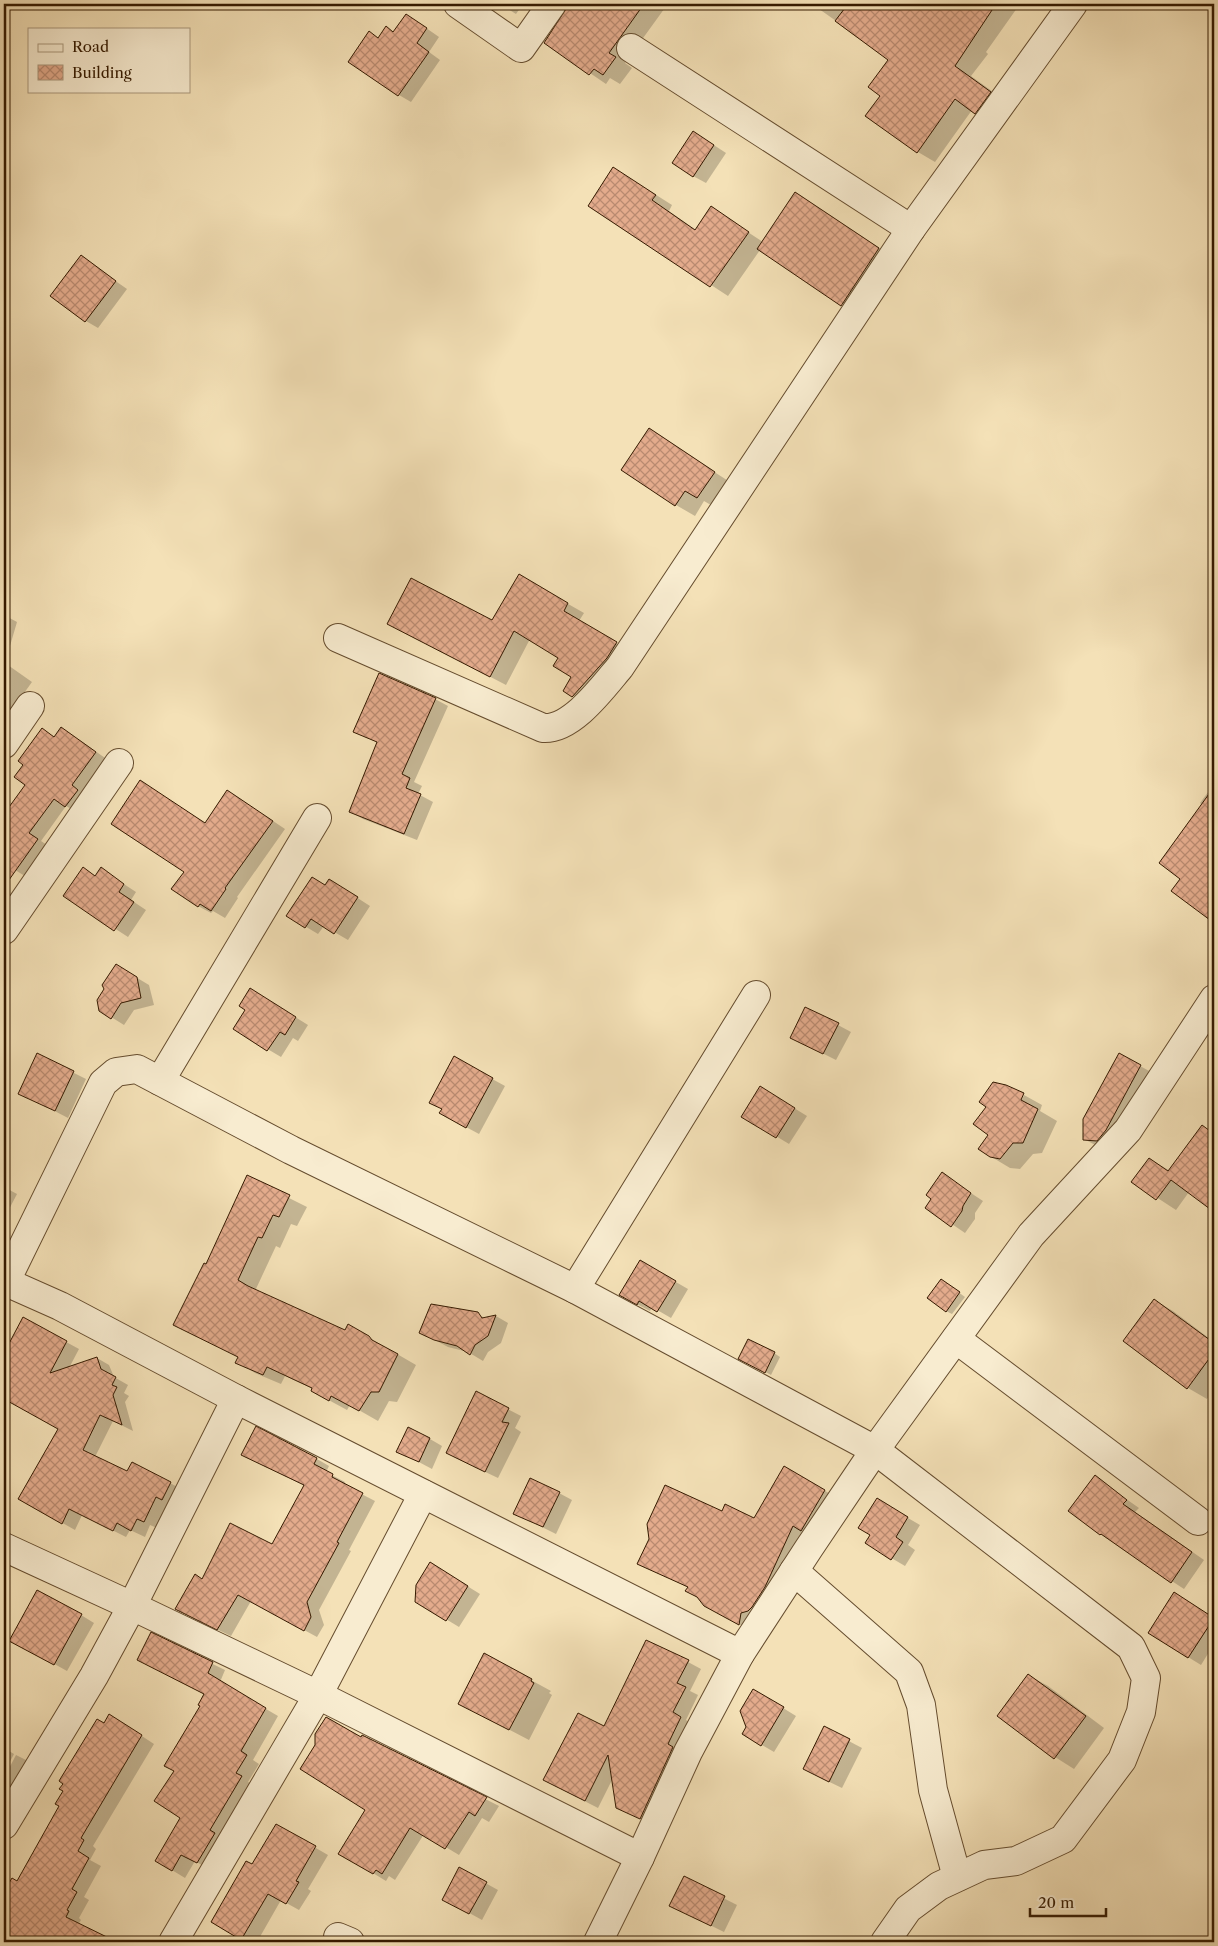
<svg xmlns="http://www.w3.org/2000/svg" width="1218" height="1946" font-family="'Libre Caslon Text',serif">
  <defs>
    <pattern id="building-cross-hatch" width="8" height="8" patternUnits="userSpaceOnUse" patternTransform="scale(1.25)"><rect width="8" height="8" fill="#e3ab8c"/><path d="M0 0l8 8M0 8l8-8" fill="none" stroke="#b98a70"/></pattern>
  </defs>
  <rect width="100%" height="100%" fill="#f4e1b7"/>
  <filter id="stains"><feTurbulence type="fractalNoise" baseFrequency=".004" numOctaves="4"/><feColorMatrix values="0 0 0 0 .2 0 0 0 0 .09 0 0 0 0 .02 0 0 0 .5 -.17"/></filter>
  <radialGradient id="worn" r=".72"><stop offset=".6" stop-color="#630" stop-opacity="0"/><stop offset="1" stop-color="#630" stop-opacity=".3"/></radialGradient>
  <!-- shadow -->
  <g fill="#0003">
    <path d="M500 4H523L516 14Z"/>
    <path d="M572 4H664L667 5 625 63 632 68 620 84 610 78 606 84 546 43Z"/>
    <path d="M812 4H1020L986 52 988 54 971 76 1007 102 993 123 972 110 935 162 918 152 882 95 890 59Z"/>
    <path d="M419 23 439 37 429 52 440 60 411 102 399 95 379 39Z"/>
    <path d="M694 132 726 153 706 183 693 176Z"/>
    <path d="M631 179 672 205 669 211 696 230 711 208 763 242 795 194 898 260 861 316 760 250 728 296 590 206Z"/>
    <path d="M81 257 127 289 98 328 86 321Z"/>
    <path d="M649 430 733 484 716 508 704 501 695 516 676 505Z"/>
    <path d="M519 576 584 613 579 621 632 653 589 705 564 691 573 677 560 657 530 639 506 685 404 632 493 622Z"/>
    <path d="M4 615 17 622 5 663 32 682 4 721Z"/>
    <path d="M435 699 448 706 414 782 422 786 418 794 433 802 417 840 363 819 351 812 378 743 355 731Z"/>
    <path d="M62 728 108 760 78 813 66 806 41 841 50 847 28 878 4 863V816L26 784 24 764 42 730 55 737Z"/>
    <path d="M141 781 205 824 240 799 285 829 237 897 238 898 225 918 213 911 211 913 198 906 185 872Z"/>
    <path d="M1214 784V921L1209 918 1182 878 1203 805 1200 803Z"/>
    <path d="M83 869 96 876 101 869 136 892 131 900 146 910 128 937 65 896Z"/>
    <path d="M326 886 342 888 370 906 348 940 324 926 318 934 288 916Z"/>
    <path d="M129 973 149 985 154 1005 134 1010 124 1025 100 1010Z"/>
    <path d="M263 997 308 1025 298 1041 293 1038 281 1057 234 1029Z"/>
    <path d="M838 1025 851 1032 836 1060 804 1044Z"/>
    <path d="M38 1055 86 1079 68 1118 20 1093Z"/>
    <path d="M454 1058 505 1086 479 1134 453 1120Z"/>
    <path d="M1140 1066 1153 1073 1119 1138 1097 1146 1084 1139Z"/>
    <path d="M1022 1094 1019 1106 1024 1095 1042 1105 1040 1111 1057 1121 1042 1153 1033 1154 1020 1169 1010 1168 990 1156 988 1107Z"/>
    <path d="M773 1095 807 1116 789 1144 743 1116Z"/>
    <path d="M1202 1126 1214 1133V1210L1189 1192 1176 1210 1133 1182 1150 1159 1170 1171Z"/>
    <path d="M942 1174 983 1201 975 1213V1219L965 1233 927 1207 933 1199Z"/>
    <path d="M247 1177 307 1207 297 1226 291 1224 280 1248 276 1246 255 1291 346 1331 349 1326 416 1365 397 1402 389 1401 378 1421 350 1405 347 1410 312 1391 313 1389 285 1376 281 1384 255 1373 237 1362 239 1358 175 1325 206 1266Z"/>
    <path d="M4 1187 17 1194 4 1219Z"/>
    <path d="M641 1262 688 1289 671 1318 652 1307 650 1311 633 1302Z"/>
    <path d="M947 1284 965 1297 952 1314 946 1311Z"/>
    <path d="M1154 1300 1173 1311 1214 1342V1388L1207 1399 1188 1388Z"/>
    <path d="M478 1314 486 1319 496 1316 508 1323 501 1343 488 1352 483 1361 468 1352 448 1347 433 1339Z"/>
    <path d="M24 1319 79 1349 69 1368 97 1358 109 1365 114 1377 128 1385 124 1393 129 1396 125 1402 133 1431 113 1421 95 1457 128 1473 170 1483 183 1490 157 1528 150 1525 145 1537 130 1530 126 1537 82 1515 75 1530 20 1499 59 1428 4 1398V1377L11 1363 4 1358V1356Z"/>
    <path d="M774 1353 780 1357 771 1375 740 1358Z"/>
    <path d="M476 1393 521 1416 515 1428 521 1432 498 1478 460 1460Z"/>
    <path d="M430 1439 442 1446 432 1469 398 1451Z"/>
    <path d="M317 1459 329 1466 326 1472 345 1482 344 1485 375 1501 349 1550 351 1551 319 1610 324 1625 317 1637 251 1601 231 1636 189 1616 203 1580 273 1546 305 1486 256 1462Z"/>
    <path d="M785 1468 841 1500 755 1633 705 1605 689 1588 639 1563 723 1513 755 1520Z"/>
    <path d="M1095 1477 1139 1508 1135 1512 1204 1560 1184 1589 1100 1534Z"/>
    <path d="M559 1493 572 1500 556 1534 528 1520Z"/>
    <path d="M877 1500 920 1525 908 1545 915 1550 905 1566 866 1543 872 1534Z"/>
    <path d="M443 1571 480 1594 459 1627 416 1601Z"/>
    <path d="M1187 1601 1214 1619V1644L1201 1665 1188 1657Z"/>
    <path d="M81 1615 94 1623 67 1671 24 1647Z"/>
    <path d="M151 1634 225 1670 220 1682 278 1716 253 1760 259 1764 248 1782 254 1785 210 1870 195 1861 185 1878 157 1861 182 1818 175 1771 206 1694Z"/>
    <path d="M485 1655 551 1691 549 1693 552 1695 529 1740 479 1714Z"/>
    <path d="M688 1662 701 1669 690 1691 698 1695 686 1720 693 1725 653 1825 631 1814 613 1778 598 1808 557 1787 605 1728Z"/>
    <path d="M1028 1675 1048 1686 1104 1728 1074 1769 1055 1757Z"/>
    <path d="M754 1690 796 1716 774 1752 743 1734 747 1727Z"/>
    <path d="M122 1723 154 1744 93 1846 96 1849 90 1860 101 1866 84 1897 89 1900 79 1918 81 1920 78 1925 114 1942H4V1894L12 1879 18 1883 104 1725Z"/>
    <path d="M824 1728 862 1748 842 1788 817 1776Z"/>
    <path d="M362 1736 499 1806 489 1822 482 1818 459 1855 424 1834 395 1880 389 1876 386 1881 340 1853 366 1809Z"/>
    <path d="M4 1748 14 1754 4 1773Z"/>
    <path d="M16 1755 28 1761 4 1806V1778Z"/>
    <path d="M276 1825 328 1855 308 1889 311 1891 299 1910 281 1900 257 1942H248L213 1922 253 1866Z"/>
    <path d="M460 1869 498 1890 482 1920 444 1899Z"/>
    <path d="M684 1878 737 1905 724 1932 671 1906Z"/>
  </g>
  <!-- building -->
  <g fill="url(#building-cross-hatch)" stroke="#351a00">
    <path d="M569 4H644L609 53 616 57 603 75 594 69 589 75 544 43Z"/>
    <path d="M848 4H996L955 66 991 92 975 114 955 99 917 153 865 116 880 96 868 87 888 60 835 21Z"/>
    <path d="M406 14 427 28 417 43 429 52 398 96 348 62 369 31 378 38 386 26 393 32Z"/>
    <path d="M693 131 714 145 693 177 672 163Z"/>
    <path d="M613 167 656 195 652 200 695 230 711 206 749 232 710 287 588 206Z"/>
    <path d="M795 192 879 248 841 306 757 249Z"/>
    <path d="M81 255 116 281 85 322 50 296Z"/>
    <path d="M649 428 715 472 697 498 685 491 675 506 621 470Z"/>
    <path d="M519 574 568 603 564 611 617 642 607 658 572 697 563 691 571 677 553 666 558 658 514 631 490 677 387 624 411 578 492 620Z"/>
    <path d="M379 673 436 698 402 774 410 778 406 788 421 794 404 834 349 812 377 742 353 732Z"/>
    <path d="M61 727 96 752 72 785 78 790 65 807 54 799 29 833 38 839 4 887V814L25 785 14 777 23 765 18 761 42 728 54 737Z"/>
    <path d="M140 780 205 823 227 790 273 821 225 888 226 889 211 911 200 904 198 907 171 889 184 872 111 824Z"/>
    <path d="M1214 787V923L1171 891 1180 879 1159 863Z"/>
    <path d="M83 867 95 876 101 867 124 884 119 892 134 902 114 931 63 896Z"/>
    <path d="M312 877 325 885 329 879 358 897 334 934 311 919 305 928 286 916Z"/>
    <path d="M116 964 137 977 141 998 121 1003 111 1019 99 1011 97 1000 104 989 102 985Z"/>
    <path d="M250 988 296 1017 285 1035 280 1032 267 1051 233 1029 245 1010 239 1006Z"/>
    <path d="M805 1007 839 1023 823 1054 790 1038Z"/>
    <path d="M37 1053 74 1071 55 1111 18 1094Z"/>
    <path d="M1119 1053 1141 1065 1106 1130 1097 1141 1083 1140V1119Z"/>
    <path d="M454 1056 493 1078 466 1128 439 1113 442 1109 429 1103Z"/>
    <path d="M993 1082 1006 1085 1024 1093 1021 1100 1038 1109 1023 1143H1013L1000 1159 990 1157 978 1149 988 1135 973 1124 986 1107 979 1102Z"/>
    <path d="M760 1086 795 1108 776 1138 741 1117Z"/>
    <path d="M1202 1125 1214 1134V1212L1171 1180 1156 1200 1131 1182 1149 1158 1168 1171Z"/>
    <path d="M942 1172 971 1193 963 1206 962 1211 951 1227 925 1208 931 1199 926 1195Z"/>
    <path d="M247 1175 290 1195 279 1217 273 1215 262 1238 258 1237 238 1280 248 1286 345 1330 348 1324 369 1336 372 1340 398 1354 379 1392H371L359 1411 331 1396 329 1401 311 1391 312 1388 267 1367 263 1375 235 1363 238 1357 173 1325 204 1263 206 1264Z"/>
    <path d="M640 1260 676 1281 657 1312 639 1301 637 1305 619 1295Z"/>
    <path d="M941 1279 960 1292 946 1312 927 1298Z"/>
    <path d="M1154 1299 1214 1343V1352L1187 1389 1123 1341Z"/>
    <path d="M431 1304 478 1312 482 1318 496 1315 488 1336 475 1345 470 1355 457 1346 434 1340 419 1333Z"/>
    <path d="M23 1317 67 1341 50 1373 97 1357 101 1369 116 1377 112 1385 117 1387 113 1395 122 1425 100 1415 83 1450 127 1471 132 1462 171 1482 162 1500 156 1497 144 1522 137 1519 131 1531 117 1523 113 1531 69 1509 62 1524 18 1499 58 1429 4 1399V1353Z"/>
    <path d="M748 1339 775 1352 765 1373 738 1359Z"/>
    <path d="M476 1391 509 1408 502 1422 509 1423 485 1472 446 1453Z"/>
    <path d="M256 1426 317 1458 314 1464 333 1474 332 1477 363 1493 337 1542 339 1543 307 1602 311 1617 304 1631 238 1595 217 1630 175 1609 195 1574 202 1579 230 1523 272 1544 303 1487 304 1485 241 1455Z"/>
    <path d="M408 1427 430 1438 419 1462 396 1452Z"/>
    <path d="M784 1466 825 1490 801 1531 793 1526 765 1587 752 1607 748 1611 741 1613 739 1625 704 1606 697 1597 685 1591 688 1587 637 1564 649 1539 647 1524 665 1485 722 1511 725 1504 754 1518Z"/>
    <path d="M1095 1475 1127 1500 1123 1504 1192 1552 1171 1583 1101 1534 1100 1535 1068 1511Z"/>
    <path d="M530 1478 560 1492 543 1527 513 1514Z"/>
    <path d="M877 1498 908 1517 896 1537 903 1542 891 1560 865 1543 870 1535 858 1528Z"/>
    <path d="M430 1562 468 1586 446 1621 415 1602 416 1585Z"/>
    <path d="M37 1590 82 1614 54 1665 9 1641Z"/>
    <path d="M1174 1592 1214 1618 1188 1658 1148 1633Z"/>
    <path d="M151 1632 213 1662 208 1673 266 1708 241 1751 247 1755 236 1773 242 1776 210 1830 215 1833 197 1863 181 1855 172 1871 155 1861 180 1818 154 1801 174 1771 164 1766 200 1706 198 1705 204 1694 137 1660Z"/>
    <path d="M646 1640 689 1660 677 1683 686 1687 673 1712 681 1717 668 1744 673 1747 640 1819 616 1808 608 1755 585 1801 543 1780 578 1713 604 1726Z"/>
    <path d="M484 1653 532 1679 531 1681 534 1683 509 1730 458 1704Z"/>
    <path d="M1028 1674 1086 1716 1054 1759 997 1716Z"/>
    <path d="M753 1689 784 1707 761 1746 742 1734 746 1727 740 1711Z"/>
    <path d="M109 1714 142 1735 81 1838 84 1840 78 1851 89 1858 72 1889 77 1892 67 1910 69 1911 66 1917 117 1942H4V1891L12 1878 17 1881 59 1806 55 1804 63 1791 59 1789 63 1784 59 1781 97 1719 104 1723Z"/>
    <path d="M326 1717 361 1737 362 1735 487 1797 475 1816 469 1812 445 1849 410 1828 382 1874 376 1870 373 1874 338 1854 365 1810 300 1769 315 1745V1734Z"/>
    <path d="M824 1726 850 1739 829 1782 803 1769Z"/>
    <path d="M276 1824 316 1846 296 1881 299 1882 286 1904 268 1894 241 1940 211 1922 246 1861 252 1864Z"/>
    <path d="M459 1867 487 1882 469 1914 442 1900Z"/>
    <path d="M684 1876 725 1896 711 1926 669 1906Z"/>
  </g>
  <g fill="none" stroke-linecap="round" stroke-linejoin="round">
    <defs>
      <g id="minor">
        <path d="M458 4 521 48 552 4"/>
        <path d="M631 48 911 229"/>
        <path d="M338 638 543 728C572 730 603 687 620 667L911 229 1073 4"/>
        <path d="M4 744 30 706"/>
        <path d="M4 930 119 763"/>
        <path d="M160 1081 317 818"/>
        <path d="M6 1282 60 1306 236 1399 740 1654"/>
        <path d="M4 1285 103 1083 116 1072 137 1069 291 1150 575 1289 875 1450 1131 1647 1146 1678 1141 1712 1122 1760 1063 1839 1016 1861 984 1865 939 1886 908 1909 885 1942"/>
        <path d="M575 1289 756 995"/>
        <path d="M956 1339 1198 1521"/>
        <path d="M4 1547 132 1606 318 1695 640 1857"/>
        <path d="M794 1571 909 1672 921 1705 933 1790 957 1877"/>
        <path d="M4 1825 94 1676 132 1606 236 1399"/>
        <path d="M338 1937 350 1942"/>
        <path d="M173 1942 318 1695 423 1494"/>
        <path d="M598 1942 640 1857 688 1752 740 1654 809 1548 875 1450 1031 1235 1128 1130 1214 999"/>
      </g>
    </defs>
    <!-- minor casing -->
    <use href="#minor" stroke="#654c2e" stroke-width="30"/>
    <!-- minor -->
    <use href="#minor" stroke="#f8ecd0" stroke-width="28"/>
  </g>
  <!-- margin -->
  <rect width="1218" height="1946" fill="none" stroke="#f4e1b7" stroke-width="20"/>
  <rect x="5" y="5" width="1208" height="1936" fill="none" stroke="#351a00" stroke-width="2.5"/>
  <rect x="10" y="10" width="1198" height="1926" fill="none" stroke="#351a00"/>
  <!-- legend -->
  <rect x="28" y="28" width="162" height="65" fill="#f8ecd0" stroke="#aa987d"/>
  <rect x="38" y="44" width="25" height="8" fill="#f8ecd0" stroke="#aa987d"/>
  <text x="72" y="52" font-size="15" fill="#351a00">Road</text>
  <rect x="38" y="65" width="25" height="15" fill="url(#building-cross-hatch)" stroke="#aa987d"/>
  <text x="72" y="78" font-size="15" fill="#351a00">Building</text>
  <!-- scale -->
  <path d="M1030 1908v8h76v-8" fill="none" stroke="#351a00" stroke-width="2.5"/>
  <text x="1038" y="1908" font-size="15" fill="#351a00" stroke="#f8ecd0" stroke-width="4" paint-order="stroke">20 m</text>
  <rect width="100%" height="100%" filter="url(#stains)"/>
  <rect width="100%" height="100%" fill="url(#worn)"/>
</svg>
